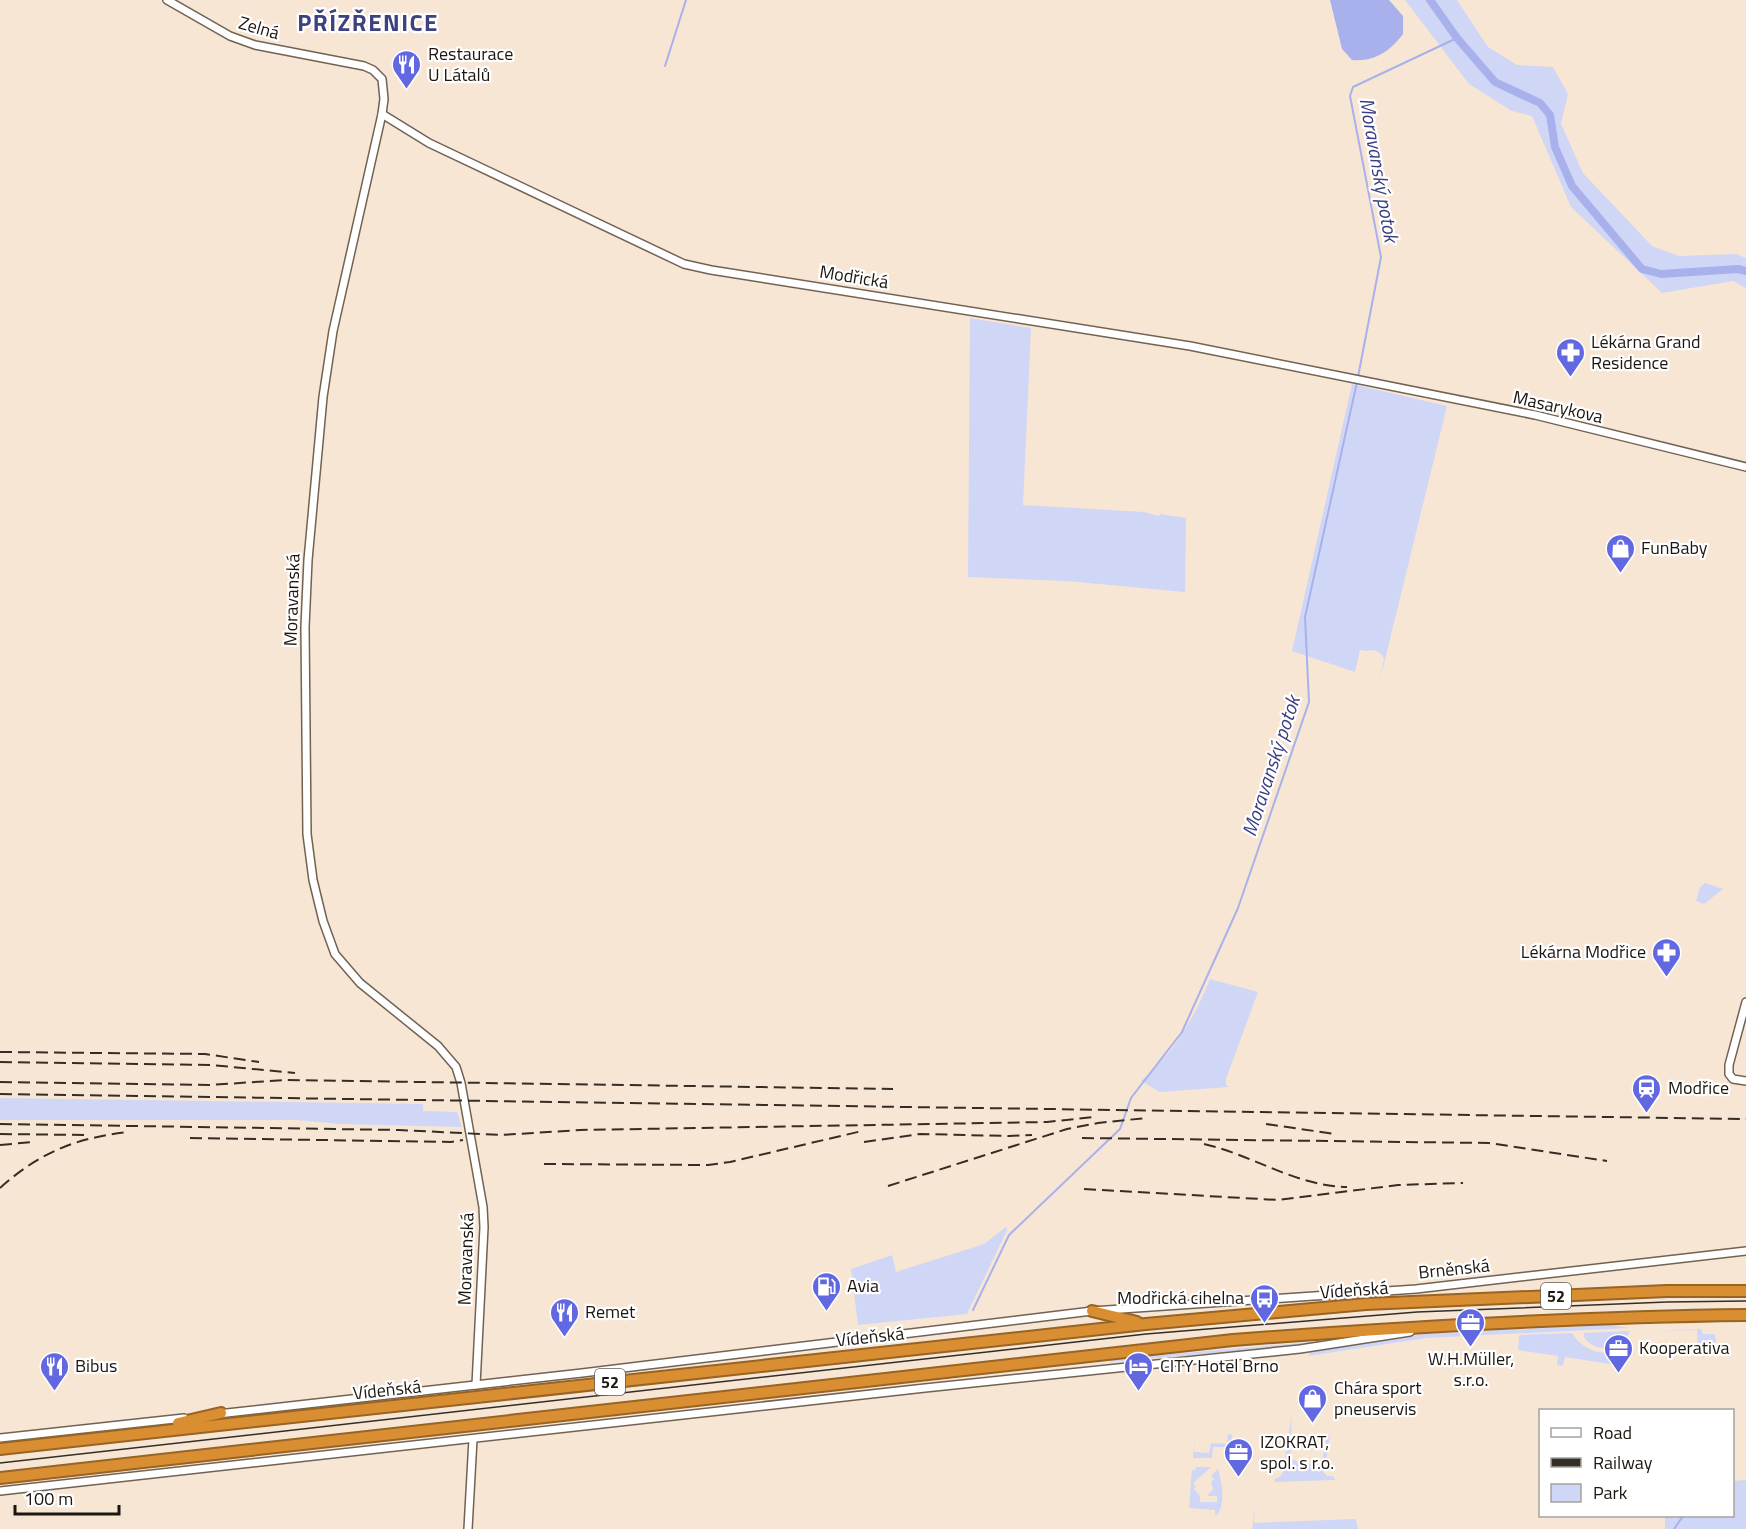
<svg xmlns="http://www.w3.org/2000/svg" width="1746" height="1529" font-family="'Titillium Web',sans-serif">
  <rect width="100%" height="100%" fill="#f8e6d5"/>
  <!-- green -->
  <g fill="#d0d6f6">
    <path d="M1405 0H1457L1488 47 1517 65 1553 67 1568 94 1561 124 1583 173 1652 246 1679 256 1736 254 1746 258V288L1733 281 1662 293 1571 207 1532 116 1512 111 1469 84Z"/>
    <path d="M970 318 1031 328 1023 505 1144 512 1159 516 1160 514 1186 518 1185 592 1066 581 968 577Z"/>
    <path d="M1352 384 1447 406 1380 680 1384 658C1375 645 1371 653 1360 650L1355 672 1292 651Z"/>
    <path d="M1705 883 1723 889 1704 904 1696 901 1700 887Z"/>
    <path d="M1210 979 1258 992 1226 1079V1085L1229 1087 1160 1092 1141 1081C1174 1052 1194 1019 1210 979Z"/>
    <path d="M0 1098 423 1104V1111L457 1112 462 1127 340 1124 296 1120H0Z"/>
    <path d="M1006 1227 1007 1230 967 1314 858 1325 851 1269 892 1255 896 1272 984 1244Z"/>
    <path d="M1613 1325 1629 1328 1427 1338 1308 1356 1311 1352 1408 1336 1437 1333Z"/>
    <path d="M1701 1329 1703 1334H1715L1716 1342 1698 1350 1697 1330 1650 1332Z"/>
    <path d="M1630 1331C1621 1349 1596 1355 1584 1337V1333Z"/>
    <path d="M1572 1333C1582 1350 1601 1356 1620 1351L1616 1365 1565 1357 1563 1366 1557 1365 1558 1356 1518 1350 1519 1335Z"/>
    <path d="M1336 1340 1294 1346 1109 1362 1112 1359Z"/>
    <path d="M1292 1413 1290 1458 1302 1464 1319 1465 1322 1461 1327 1435H1330L1324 1473 1327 1476H1333L1335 1480 1274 1482 1275 1479 1281 1476 1283 1472Z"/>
    <path d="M1228 1434 1232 1435 1231 1447H1213L1212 1458H1193L1195 1436 1194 1452 1209 1453 1211 1443 1227 1444Z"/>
    <path d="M1196 1467H1211L1193 1483 1196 1487 1194 1489 1200 1496V1502H1217V1496H1207L1213 1489 1211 1482 1214 1479 1211 1476 1218 1469C1222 1482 1226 1504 1217 1515H1215V1510L1189 1508 1192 1470H1195Z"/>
    <path d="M1746 1480V1529H1665V1516H1732L1733 1481Z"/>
    <path d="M1255 1508 1254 1523 1356 1519 1358 1529H1252Z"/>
  </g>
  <!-- water -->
  <path fill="#a8b1eb" d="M1330 0H1389L1403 16V34C1390 51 1375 62 1352 60L1342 49Z"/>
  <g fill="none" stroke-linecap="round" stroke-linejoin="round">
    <!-- stream -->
    <g stroke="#a8b1eb" stroke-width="2">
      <path d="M665 66 686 0"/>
      <path d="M1358 377 1381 257 1350 96 1353 87 1457 38"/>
      <path d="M973 1310 1009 1235 1120 1129 1131 1098 1182 1032 1238 908 1309 702 1305 617 1357 382"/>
      <path d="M1674 1529 1683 1516"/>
    </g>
    <!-- canal -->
    <path stroke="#a8b1eb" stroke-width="8" d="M1430 0 1457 38 1495 82 1540 103 1550 115 1555 147 1572 186 1642 269 1661 274 1738 269 1746 271"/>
    <defs>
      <g id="minor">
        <path d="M167 0 230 36 255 45 364 66 373 70 382 79 384 99 382 114 333 331 323 397 308 560 305 627 307 834 313 880 323 921 335 954 360 983 438 1046 456 1067 461 1083 483 1207 484 1227 476 1385"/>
        <path d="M382 114 429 143 684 264 711 270 1190 346 1535 415 1746 467"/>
        <path d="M1746 1002 1729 1065V1074L1733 1079 1746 1081"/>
        <path d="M218 1414 582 1373 1092 1311 1416 1289 1746 1251"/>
        <path d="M0 1438 184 1418"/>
        <path d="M0 1491 925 1388 1300 1349 1410 1332"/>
        <path d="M468 1529 473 1439"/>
      </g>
      <g id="highway">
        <path d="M1092 1311 1137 1322"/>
        <path d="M178 1423 221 1413"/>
        <path d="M0 1449 1146 1324 1366 1304 1667 1291H1746"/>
        <path d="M0 1478 1233 1340C1404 1327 1575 1317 1746 1315"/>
      </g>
    </defs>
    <!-- minor casing -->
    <use href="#minor" stroke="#716253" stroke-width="10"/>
    <!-- highway casing -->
    <use href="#highway" stroke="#976426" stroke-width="14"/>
    <!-- minor -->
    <use href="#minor" stroke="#fff" stroke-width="7"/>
    <!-- highway -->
    <use href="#highway" stroke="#d98e32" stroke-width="10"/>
    <!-- tram -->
    <path stroke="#342d25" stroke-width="1.5" d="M0 1463 1146 1334 1417 1312 1667 1302 1746 1301"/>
    <!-- rail -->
    <g stroke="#342d25" stroke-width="2" stroke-dasharray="12 6" stroke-linecap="butt">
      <path d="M0 1052 205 1054 259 1062"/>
      <path d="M0 1062 211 1065 295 1073"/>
      <path d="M0 1082 209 1085 286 1080 893 1089"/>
      <path d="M0 1094 1746 1119"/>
      <path d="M0 1124 399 1130 501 1135 580 1130 1047 1122 1094 1117"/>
      <path d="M1266 1124 1335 1134"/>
      <path d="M0 1134 84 1135"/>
      <path d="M190 1138 451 1142 463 1140"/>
      <path d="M1082 1138 1489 1143 1607 1161"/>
      <path d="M864 1142 920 1134 1009 1136 1032 1135"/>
      <path d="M1204 1144C1253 1155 1295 1186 1347 1187"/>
      <path d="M0 1145 33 1142"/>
      <path d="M544 1164 708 1165 730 1162 862 1131"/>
      <path d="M888 1186 1067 1129 1098 1123 1146 1118"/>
      <path d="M0 1188C39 1153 75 1138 128 1132"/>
      <path d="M1084 1189 1278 1200 1398 1185 1463 1183"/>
    </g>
  </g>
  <!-- icons -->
  <defs>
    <symbol id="restaurant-pin" viewBox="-11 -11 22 30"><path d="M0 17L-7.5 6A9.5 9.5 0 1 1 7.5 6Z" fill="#6268e0" stroke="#fff"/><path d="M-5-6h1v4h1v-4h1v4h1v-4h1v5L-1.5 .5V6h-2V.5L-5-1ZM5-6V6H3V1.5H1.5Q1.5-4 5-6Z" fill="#fff"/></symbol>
    <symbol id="pharmacy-pin" viewBox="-11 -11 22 30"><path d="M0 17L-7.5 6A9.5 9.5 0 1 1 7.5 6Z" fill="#6268e0" stroke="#fff"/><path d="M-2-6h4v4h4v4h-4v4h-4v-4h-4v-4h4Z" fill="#fff"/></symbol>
    <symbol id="shop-pin" viewBox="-11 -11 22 30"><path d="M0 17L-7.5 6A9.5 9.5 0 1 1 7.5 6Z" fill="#6268e0" stroke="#fff"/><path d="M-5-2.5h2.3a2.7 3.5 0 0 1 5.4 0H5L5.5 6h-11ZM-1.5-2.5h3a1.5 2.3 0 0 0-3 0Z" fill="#fff"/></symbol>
    <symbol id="station-pin" viewBox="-11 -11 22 30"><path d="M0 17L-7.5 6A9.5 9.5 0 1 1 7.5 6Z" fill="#6268e0" stroke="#fff"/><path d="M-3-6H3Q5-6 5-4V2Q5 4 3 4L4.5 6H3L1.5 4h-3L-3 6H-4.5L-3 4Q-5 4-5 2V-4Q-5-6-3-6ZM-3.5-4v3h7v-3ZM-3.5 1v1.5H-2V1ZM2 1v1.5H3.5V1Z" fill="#fff"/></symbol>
    <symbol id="fuel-pin" viewBox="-11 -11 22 30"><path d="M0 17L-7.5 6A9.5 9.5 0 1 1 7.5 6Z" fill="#6268e0" stroke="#fff"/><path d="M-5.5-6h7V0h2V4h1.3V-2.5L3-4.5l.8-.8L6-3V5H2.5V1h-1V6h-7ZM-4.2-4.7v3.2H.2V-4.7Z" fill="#fff"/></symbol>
    <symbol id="bus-pin" viewBox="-11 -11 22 30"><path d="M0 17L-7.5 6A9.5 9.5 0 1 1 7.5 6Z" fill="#6268e0" stroke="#fff"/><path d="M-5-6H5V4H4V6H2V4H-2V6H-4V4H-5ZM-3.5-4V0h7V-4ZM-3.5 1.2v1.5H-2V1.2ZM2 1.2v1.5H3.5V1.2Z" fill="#fff"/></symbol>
    <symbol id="office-pin" viewBox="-11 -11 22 30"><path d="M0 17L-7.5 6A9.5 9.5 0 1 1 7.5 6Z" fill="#6268e0" stroke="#fff"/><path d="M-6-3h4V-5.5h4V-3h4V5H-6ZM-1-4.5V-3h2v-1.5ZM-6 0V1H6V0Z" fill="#fff"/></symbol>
    <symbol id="hotel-pin" viewBox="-11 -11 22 30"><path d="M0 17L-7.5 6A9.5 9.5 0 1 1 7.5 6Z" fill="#6268e0" stroke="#fff"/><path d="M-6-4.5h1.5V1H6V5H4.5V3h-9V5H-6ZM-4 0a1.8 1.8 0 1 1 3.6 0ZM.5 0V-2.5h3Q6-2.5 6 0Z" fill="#fff"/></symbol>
  </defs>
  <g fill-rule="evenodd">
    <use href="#restaurant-pin" x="390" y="48" width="33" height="45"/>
    <use href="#pharmacy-pin" x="1554" y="336" width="33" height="45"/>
    <use href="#shop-pin" x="1604" y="532" width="33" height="45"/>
    <use href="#pharmacy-pin" x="1650" y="936" width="33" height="45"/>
    <use href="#station-pin" x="1630" y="1072" width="33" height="45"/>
    <use href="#fuel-pin" x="810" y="1270" width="33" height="45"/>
    <use href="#bus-pin" x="1248" y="1282" width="33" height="45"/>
    <use href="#restaurant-pin" x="548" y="1296" width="33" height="45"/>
    <use href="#office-pin" x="1454" y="1306" width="33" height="45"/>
    <use href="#office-pin" x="1602" y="1332" width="33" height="45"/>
    <use href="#restaurant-pin" x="38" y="1350" width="33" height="45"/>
    <use href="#hotel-pin" x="1122" y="1350" width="33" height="45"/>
    <use href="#shop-pin" x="1296" y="1382" width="33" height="45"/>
    <use href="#office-pin" x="1222" y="1436" width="33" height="45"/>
  </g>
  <g text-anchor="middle" stroke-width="4.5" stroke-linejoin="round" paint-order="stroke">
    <!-- shield labels -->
    <g fill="#fff" stroke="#605c58" stroke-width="1.5">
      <rect x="1541" y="1283" width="30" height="26" rx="4.5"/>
      <rect x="595" y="1369" width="30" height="26" rx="4.5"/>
    </g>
    <g font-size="16" font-weight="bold" fill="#1c1610">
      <text x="1556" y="1302">52</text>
      <text x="610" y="1388">52</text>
    </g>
    <!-- street labels -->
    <g font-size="18" fill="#1c1610" stroke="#fff">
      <text transform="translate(259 28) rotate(16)" y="6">Zelná</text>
      <text transform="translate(854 277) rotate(9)" y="6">Modřická</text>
      <text transform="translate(1558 407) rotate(13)" y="6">Masarykova</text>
      <text transform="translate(292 600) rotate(-88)" y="6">Moravanská</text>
      <text transform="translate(466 1259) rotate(-88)" y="6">Moravanská</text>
      <text transform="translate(1454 1269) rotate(-6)" y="6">Brněnská</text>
      <text transform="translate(1354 1290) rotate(-4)" y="6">Vídeňská</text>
      <text transform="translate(870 1337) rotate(-6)" y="6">Vídeňská</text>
      <text transform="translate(387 1390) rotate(-6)" y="6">Vídeňská</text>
    </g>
    <!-- poi labels -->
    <g font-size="18" fill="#1c1610" stroke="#fff" text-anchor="start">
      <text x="428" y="60">Restaurace<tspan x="428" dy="21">U Látalů</tspan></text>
      <text x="1591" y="348">Lékárna Grand<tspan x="1591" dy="21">Residence</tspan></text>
      <text x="1641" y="554">FunBaby</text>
      <text x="1646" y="958" text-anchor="end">Lékárna Modřice</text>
      <text x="1668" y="1094">Modřice</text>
      <text x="847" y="1292">Avia</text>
      <text x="1244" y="1304" text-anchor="end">Modřická cihelna</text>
      <text x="585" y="1318">Remet</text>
      <text x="1639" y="1354">Kooperativa</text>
      <text x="1471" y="1365" text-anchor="middle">W.H.Müller,<tspan x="1471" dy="21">s.r.o.</tspan></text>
      <text x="75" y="1372">Bibus</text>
      <text x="1160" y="1372">CITY Hotel Brno</text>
      <text x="1334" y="1394">Chára sport<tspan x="1334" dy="21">pneuservis</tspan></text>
      <text x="1260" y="1448">IZOKRAT,<tspan x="1260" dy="21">spol. s r.o.</tspan></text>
    </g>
    <!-- water labels -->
    <g font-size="20" font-style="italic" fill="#3a3f83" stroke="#fff">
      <text transform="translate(1379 170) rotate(80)" y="7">Moravanský potok</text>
      <text transform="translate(1271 766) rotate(-72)" y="7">Moravanský potok</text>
    </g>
    <!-- district labels -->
    <g font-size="24" font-weight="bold" letter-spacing="1.5" fill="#3d427e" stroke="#fff">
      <text x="368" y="31">PŘÍZŘENICE</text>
    </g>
  </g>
  <!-- legend -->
  <rect x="1539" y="1409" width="195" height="108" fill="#ffffff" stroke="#a4a29f" stroke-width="1.5"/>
  <rect x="1551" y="1428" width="30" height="9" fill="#ffffff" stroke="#a4a29f" stroke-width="1.5"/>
  <text x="1593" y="1439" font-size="18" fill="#1c1610">Road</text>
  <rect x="1551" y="1458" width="30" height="9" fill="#342d25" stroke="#a4a29f" stroke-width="1.5"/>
  <text x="1593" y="1469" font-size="18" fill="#1c1610">Railway</text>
  <rect x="1551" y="1484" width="30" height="18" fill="#d0d6f6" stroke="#a4a29f" stroke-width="1.5"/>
  <text x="1593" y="1499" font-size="18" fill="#1c1610">Park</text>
  <!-- scale -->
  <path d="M15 1505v9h104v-9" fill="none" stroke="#1c1610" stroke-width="3"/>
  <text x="24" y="1505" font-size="18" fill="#1c1610" stroke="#ffffff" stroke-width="4.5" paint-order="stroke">100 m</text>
</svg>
